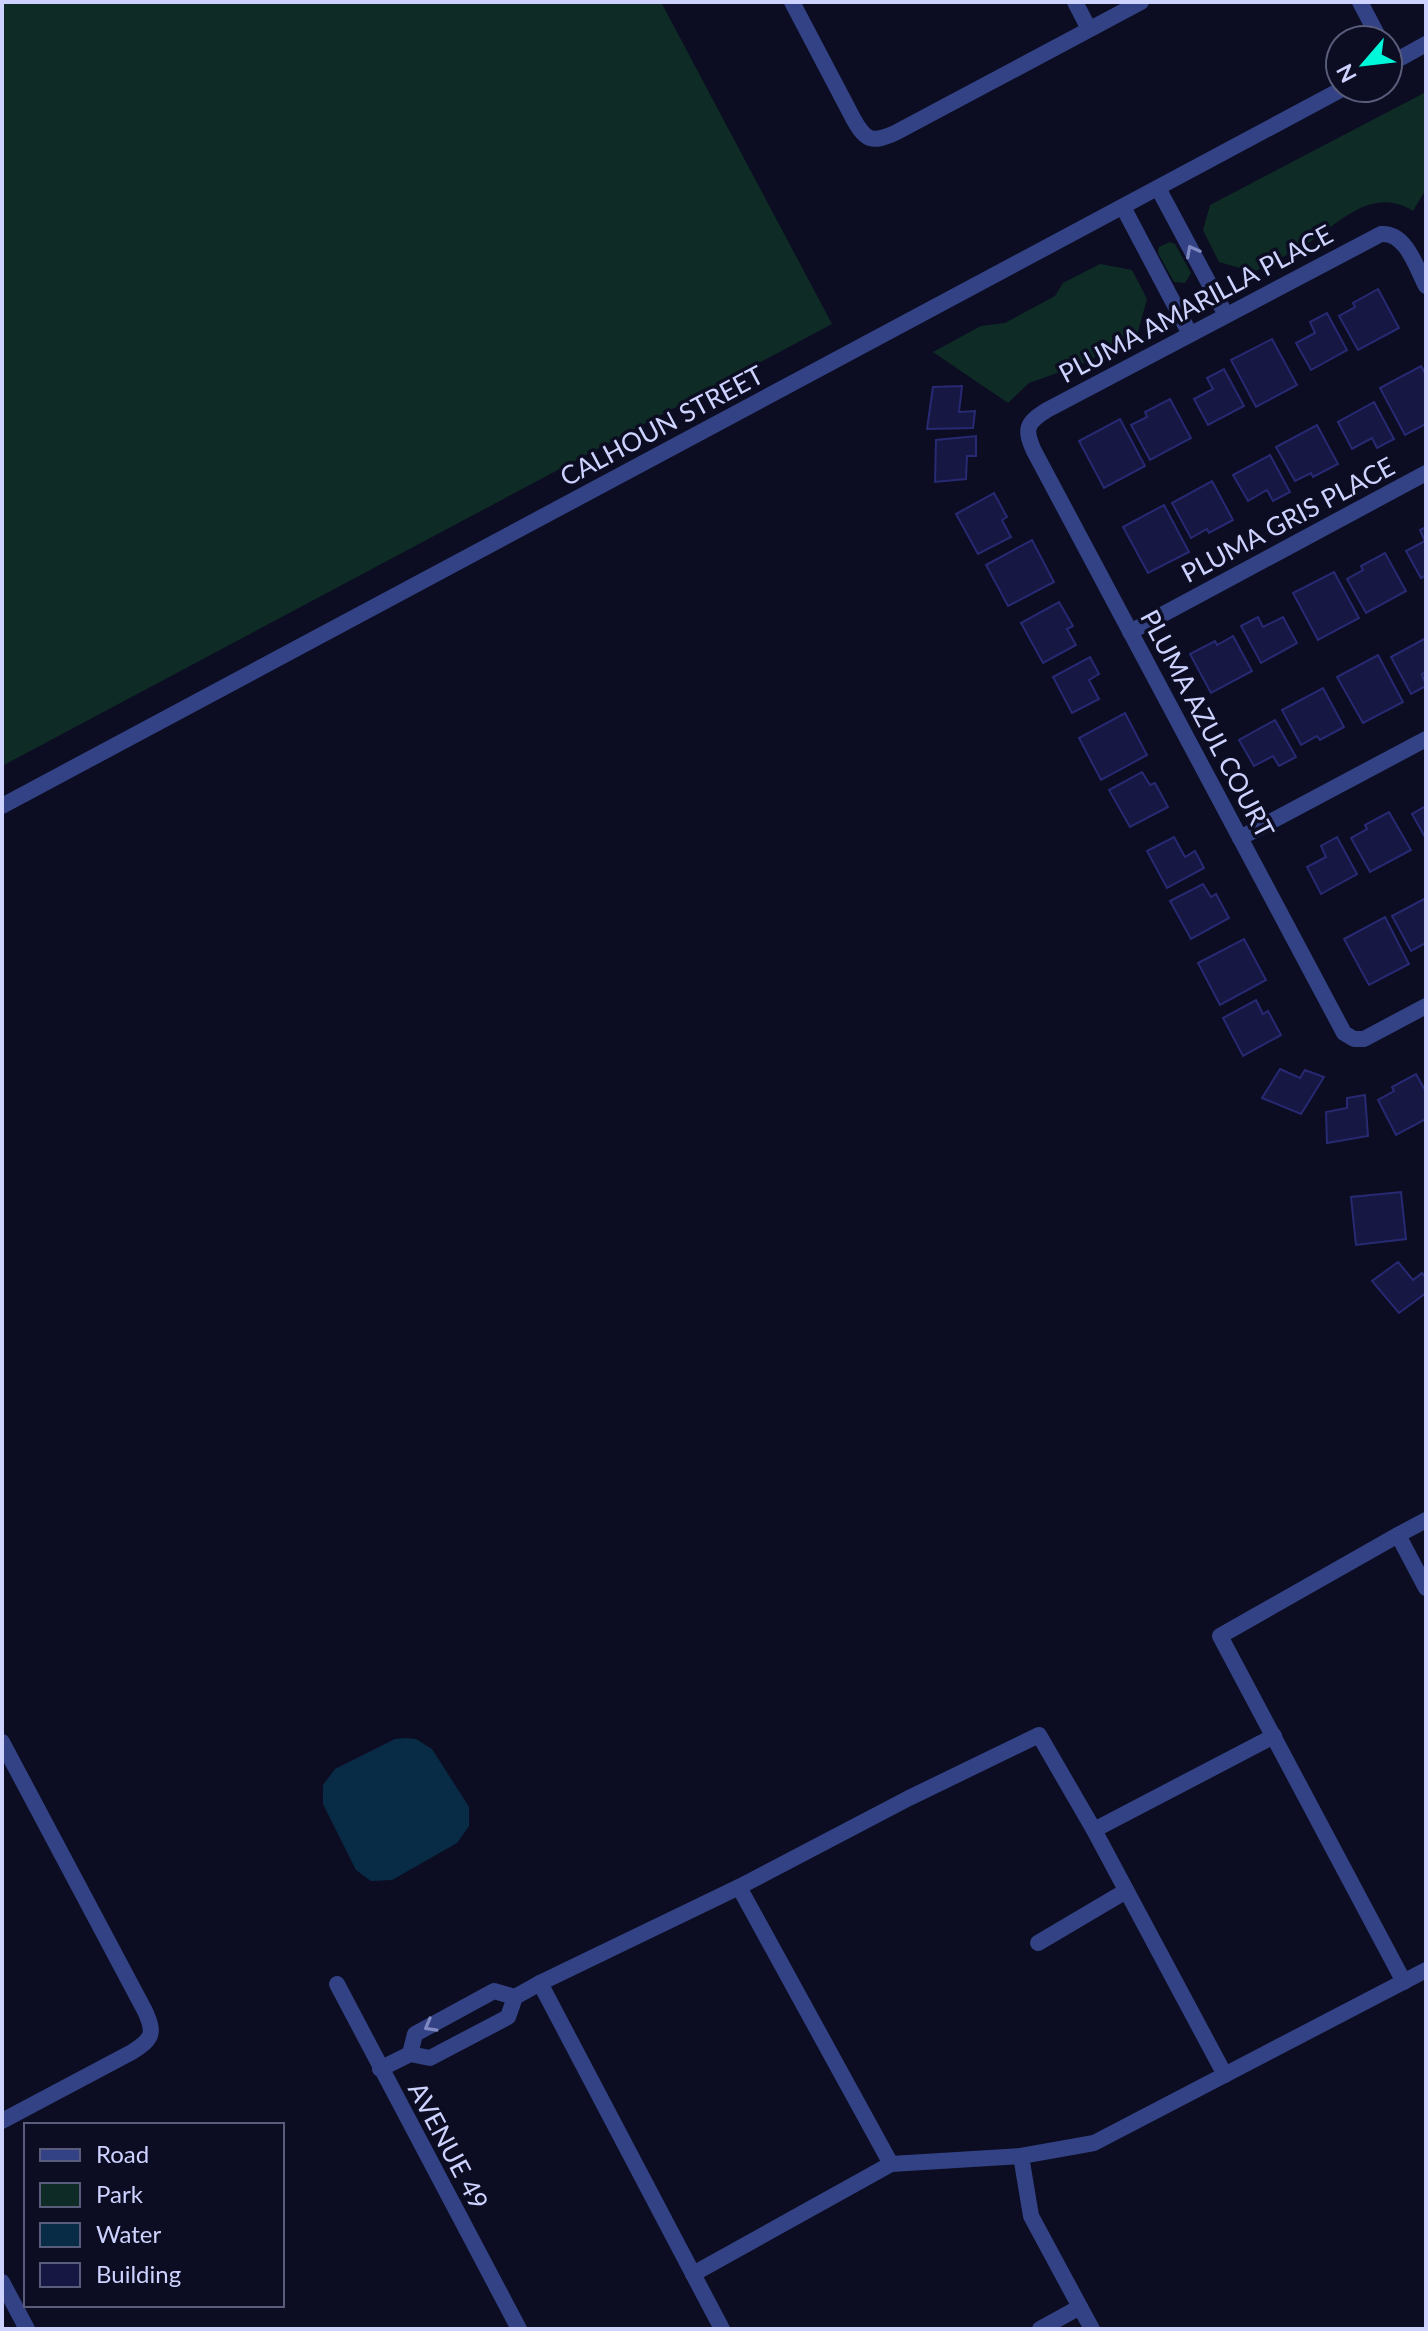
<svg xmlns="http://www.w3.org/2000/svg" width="1428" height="2331" font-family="Lato,sans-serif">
  <rect width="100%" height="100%" fill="#0c0d22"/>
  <!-- green -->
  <g fill="#0e2c25">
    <path d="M2 2H661L832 324 2 766Z"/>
    <path d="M1426 92V189L1413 211C1375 187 1344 218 1314 239 1295 252 1274 261 1254 272L1219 262 1203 230 1210 205Z"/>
    <path d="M1170 242 1175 244 1191 273 1185 283 1174 282 1158 253 1159 247Z"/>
    <path d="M1100 264 1132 270 1147 299 1137 335 1080 365 1029 383 1008 403 933 352 981 326 1005 323 1055 296 1063 283Z"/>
  </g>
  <!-- water -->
  <path fill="#082c45" d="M406 1738 416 1739 432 1749 469 1807V1826L457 1843 392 1880 371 1881 356 1870 323 1804V1785L335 1769 395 1739Z"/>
  <!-- building -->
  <g fill="#171744" stroke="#272972" stroke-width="2">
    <path d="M1378 289 1399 328 1358 350 1339 316 1355 307 1353 303Z"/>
    <path d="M1327 313 1347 350 1311 370 1296 343 1315 333 1310 322Z"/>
    <path d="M1272 339 1297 385 1256 407 1231 360Z"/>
    <path d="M1421 366 1426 375V424L1405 435 1380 388Z"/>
    <path d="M1224 369 1244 406 1208 425 1194 399 1213 389 1207 378Z"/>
    <path d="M962 386 959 412 975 411 973 428 927 429 933 387Z"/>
    <path d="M1170 399 1191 438 1150 460 1131 425 1147 417 1145 412Z"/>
    <path d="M1374 402 1394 439 1377 448 1372 438 1352 449 1338 422Z"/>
    <path d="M1120 419 1145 466 1104 488 1079 441Z"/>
    <path d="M1317 425 1338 464 1313 477 1311 473 1295 481 1276 447Z"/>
    <path d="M976 436V456H967L966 479 935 482 936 440Z"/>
    <path d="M1270 455 1290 492 1273 501 1267 490 1248 501 1233 475Z"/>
    <path d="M1212 481 1233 520 1209 533 1207 529 1191 538 1172 503Z"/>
    <path d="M994 493 1007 517 1002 520 1011 537 978 554 956 514Z"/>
    <path d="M1164 505 1189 552 1148 573 1123 527Z"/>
    <path d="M1426 527V575L1421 578 1406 551 1425 541 1420 530Z"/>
    <path d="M1032 540 1054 582 1008 606 986 565Z"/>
    <path d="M1385 553 1406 591 1366 613 1347 579 1363 570 1361 566Z"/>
    <path d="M1334 572 1359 618 1318 640 1293 593Z"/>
    <path d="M1059 602 1073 626 1067 629 1076 645 1043 663 1021 623Z"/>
    <path d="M1258 617 1263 627 1283 617 1297 643 1261 663 1241 626Z"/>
    <path d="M1233 636 1252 671 1211 693 1190 654 1215 641 1217 645Z"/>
    <path d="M1426 638V672L1422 674 1426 686 1411 694 1391 657Z"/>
    <path d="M1378 655 1403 702 1363 723 1337 677Z"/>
    <path d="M1090 657 1099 674 1089 680 1099 699 1072 713 1053 677Z"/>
    <path d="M1323 688 1344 727 1320 740 1317 736 1301 745 1282 710Z"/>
    <path d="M1125 713 1147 755 1101 780 1079 738Z"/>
    <path d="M1275 720 1296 757 1279 766 1273 756 1254 766 1239 740Z"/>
    <path d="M1142 772 1150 785 1155 783 1168 807 1130 827 1109 790Z"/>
    <path d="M1426 806V839L1412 814Z"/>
    <path d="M1389 812 1411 850 1370 872 1351 838 1367 829 1365 825Z"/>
    <path d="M1174 837 1185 857 1195 851 1204 868 1167 888 1147 851Z"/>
    <path d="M1337 837 1357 874 1321 894 1307 867 1326 857 1321 846Z"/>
    <path d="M1203 884 1211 897 1216 894 1229 918 1191 939 1170 901Z"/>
    <path d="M1426 898V943L1411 951 1392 916Z"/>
    <path d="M1385 917 1409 964 1369 985 1344 939Z"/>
    <path d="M1244 939 1266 980 1220 1005 1198 963Z"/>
    <path d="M1256 1000 1263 1014 1268 1011 1281 1035 1243 1056 1223 1018Z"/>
    <path d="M1280 1069 1300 1078 1305 1070 1324 1077 1301 1114 1262 1098Z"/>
    <path d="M1416 1074 1426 1092V1119L1396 1135 1378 1100 1394 1091 1392 1087Z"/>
    <path d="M1365 1095 1368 1136 1327 1143 1326 1112 1347 1108V1098Z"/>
    <path d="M1401 1192 1406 1239 1356 1245 1351 1197Z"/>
    <path d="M1398 1262 1413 1280 1422 1273 1426 1278V1293L1399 1313 1372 1281Z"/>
  </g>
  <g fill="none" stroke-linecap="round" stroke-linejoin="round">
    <!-- minor -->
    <g stroke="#334284" stroke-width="16">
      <path d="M792 2 854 120C866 141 872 143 895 133L1141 2"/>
      <path d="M1075 2 1089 29"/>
      <path d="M1360 2 1380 40"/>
      <path d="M1158 188 1226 315"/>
      <path d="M1123 207 1190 334"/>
      <path d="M1426 286C1416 267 1406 232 1381 234L1047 410C1026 423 1024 429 1034 451L1344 1033 1354 1039H1364L1426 1006"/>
      <path d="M1130 632 1426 473"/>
      <path d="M1240 838 1426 739"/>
      <path d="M1398 1535 1426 1520"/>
      <path d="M2 1742 145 2011C155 2033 153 2039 132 2052L2 2121"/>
      <path d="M739 1887 909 1798 1039 1735 1094 1830"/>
      <path d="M1038 1943 1126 1891"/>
      <path d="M1404 1982 1220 1636 1398 1535 1426 1588"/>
      <path d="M540 1983 739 1887 891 2164 693 2274"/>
      <path d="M337 1984 519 2329"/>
      <path d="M410 2054 415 2034 494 1991 515 1997"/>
      <path d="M380 2069 410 2054 430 2058 508 2017 515 1997 540 1983 722 2329"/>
      <path d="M1225 2075 1094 1830 1274 1736"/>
      <path d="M1021 2156 1031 2216 1080 2307"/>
      <path d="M891 2164 1021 2156 1094 2143 1426 1970"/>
      <path d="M2 2282 27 2329"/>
      <path d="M1040 2329 1080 2307 1092 2329"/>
    </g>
    <!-- tertiary -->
    <g stroke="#334284" stroke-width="16">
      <path d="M1388 65 1426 44"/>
      <path d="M2 806 1344 88"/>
    </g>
  </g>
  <!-- one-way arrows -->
  <defs><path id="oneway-chevron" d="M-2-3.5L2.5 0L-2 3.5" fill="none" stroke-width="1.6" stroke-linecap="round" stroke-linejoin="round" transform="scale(2)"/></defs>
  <g stroke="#808ac2">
    <use href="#oneway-chevron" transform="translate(1192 251) rotate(-118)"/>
    <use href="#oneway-chevron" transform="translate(430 2026) rotate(151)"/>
  </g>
  <g text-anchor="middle" stroke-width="7" stroke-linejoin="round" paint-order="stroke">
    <!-- street labels -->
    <g font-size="26" fill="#cdd2ff" stroke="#0c0d22">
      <text transform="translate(1196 304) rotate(-28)" y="9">PLUMA AMARILLA PLACE</text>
      <text transform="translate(662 426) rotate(-28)" y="9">CALHOUN STREET</text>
      <text transform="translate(1288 520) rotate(-28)" y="9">PLUMA GRIS PLACE</text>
      <text transform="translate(1207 724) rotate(62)" y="9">PLUMA AZUL COURT</text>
      <text transform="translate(448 2146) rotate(62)" y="9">AVENUE 49</text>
    </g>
  </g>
  <!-- border -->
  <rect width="1428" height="2331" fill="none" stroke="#cdd2ff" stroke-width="8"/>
  <!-- legend -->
  <rect x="24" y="2123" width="260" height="184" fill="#0c0d22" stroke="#595c7a" stroke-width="2"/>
  <rect x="40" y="2149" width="40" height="12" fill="#334284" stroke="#595c7a" stroke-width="2"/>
  <text x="96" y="2163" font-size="24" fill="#cdd2ff">Road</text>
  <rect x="40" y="2183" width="40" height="24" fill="#0e2c25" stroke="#595c7a" stroke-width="2"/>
  <text x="96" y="2203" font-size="24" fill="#cdd2ff">Park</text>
  <rect x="40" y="2223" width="40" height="24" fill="#082c45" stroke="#595c7a" stroke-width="2"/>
  <text x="96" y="2243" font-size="24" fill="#cdd2ff">Water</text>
  <rect x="40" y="2263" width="40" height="24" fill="#171744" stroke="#595c7a" stroke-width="2"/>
  <text x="96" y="2283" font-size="24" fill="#cdd2ff">Building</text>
  <!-- north arrow -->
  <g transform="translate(1364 64) rotate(242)"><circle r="38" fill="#0c0d22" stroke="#595c7a" stroke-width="2"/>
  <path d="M0-6L14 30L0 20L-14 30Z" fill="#00f8da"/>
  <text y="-12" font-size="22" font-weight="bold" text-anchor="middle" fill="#cdd2ff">N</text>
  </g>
</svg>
